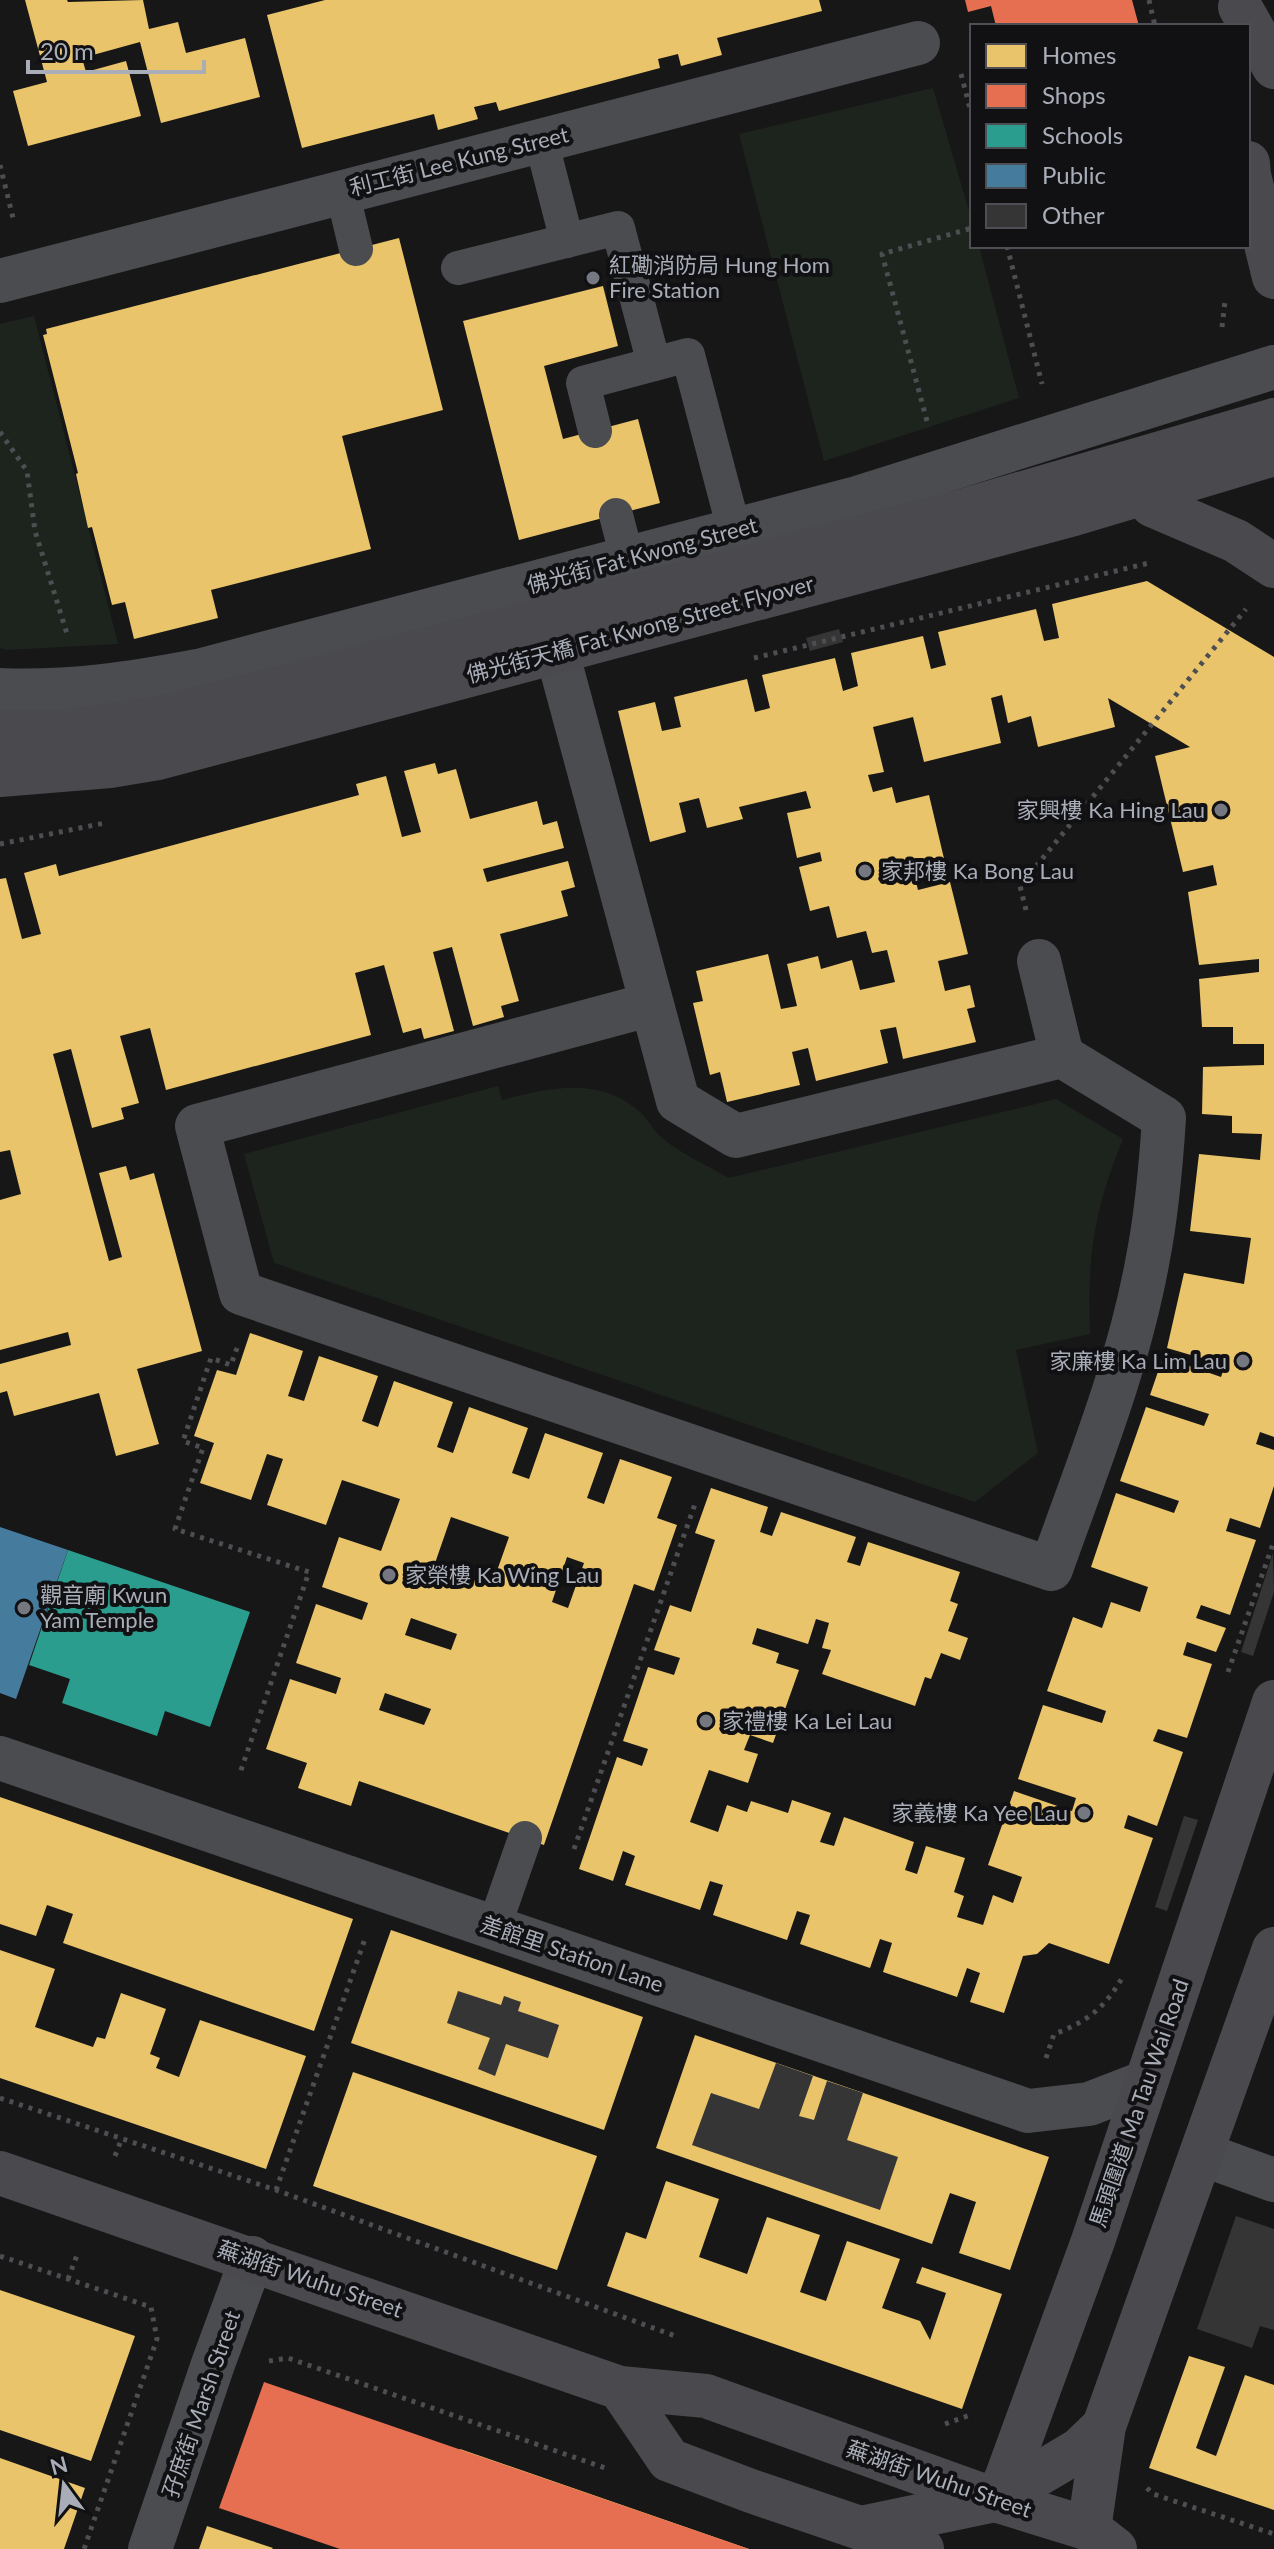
<svg xmlns="http://www.w3.org/2000/svg" width="1274" height="2549" font-family="Lato,'Noto Sans TC',sans-serif">
  <rect width="100%" height="100%" fill="#171717"/>
  <!-- green -->
  <g fill="#1d241e">
    <path d="M933 88 972 221V246H979L1019 398 824 461 739 134Z"/>
    <path d="M34 316 118 644 6 650 0 648V324Z"/>
    <path d="M498 1086 502 1100C550 1088 597 1076 639 1111 647 1118 652 1128 659 1135 678 1153 707 1165 729 1178L1056 1099 1123 1139C1094 1211 1087 1256 1090 1334L1016 1350 1038 1453 975 1502 274 1263 244 1154Z"/>
  </g>
  <!-- homes -->
  <g fill="#e9c46a" fill-rule="evenodd">
    <path d="M25 0H67L68 2 143 0 149 29 178 22 186 53 245 38 260 97 161 123 140 42 82 58 86 72 126 61 141 116 28 146 13 91 47 82Z"/>
    <path d="M325 0H819L822 11 717 38 722 55 681 66 678 54 658 59 660 68 499 111 496 102 474 107 478 119 438 130 434 114 302 148 267 15Z"/>
    <path d="M399 238 443 410 342 436 371 549 211 590 218 618 134 639 125 602 112 605 92 527 88 528 76 474 78 473 43 335 47 334 46 329Z"/>
    <path d="M603 286 618 346 544 366 563 439 638 419 660 503 519 540 463 321Z"/>
    <path d="M1147 581 1274 657V1437L1260 1432 1256 1444 1274 1450V1486L1260 1528 1230 1518 1226 1531 1256 1540 1230 1615 1201 1605 1196 1618 1226 1628 1216 1652 1187 1642 1183 1655 1212 1664 1187 1738 1158 1729 1153 1741 1183 1752 1157 1826 1128 1815 1124 1828 1153 1838 1109 1964 1049 1943 1037 1954 1023 1956 1004 2013 970 2002 980 1973 967 1968 957 1997 883 1972 892 1943 880 1939 870 1968 800 1944 810 1915 797 1911 787 1940 713 1915 723 1885 710 1881 700 1910 625 1885 635 1856 623 1851 613 1881 579 1869 617 1757 642 1766 648 1749 623 1741 648 1667 674 1675 680 1658 654 1650 670 1605 691 1612 715 1540 695 1533 711 1488 768 1507 760 1532 772 1536 781 1512 856 1537 847 1562 860 1566 868 1542 960 1572 950 1601 958 1604 948 1631 968 1638 960 1660 941 1653 931 1679 925 1677 915 1706 822 1674 831 1650 822 1648 829 1623 816 1619 808 1644 757 1628 752 1644 779 1653 776 1663 799 1670 773 1743 750 1735 744 1750 758 1754 748 1783 709 1770 690 1822 718 1832 727 1805 747 1812 751 1801 788 1813 792 1800 831 1813 820 1842 834 1846 844 1817 914 1842 905 1870 917 1874 926 1846 965 1858 954 1892 964 1896 957 1917 983 1925 993 1895 1013 1903 1022 1877 988 1865 1014 1791 1072 1811 1076 1798 1018 1779 1043 1705 1102 1723 1106 1711 1047 1691 1073 1617 1102 1628 1111 1602 1140 1612 1148 1587 1091 1567 1116 1493 1174 1513 1179 1501 1120 1481 1146 1407 1204 1426 1209 1414 1150 1395 1163 1357 1221 1377 1225 1365 1167 1348 1184 1273 1244 1284 1251 1238 1190 1231 1199 1154 1260 1160 1262 1134 1232 1133V1116L1202 1114 1203 1067 1264 1065V1044H1233V1027H1202L1199 979 1259 972V959L1199 965 1188 892 1217 885 1213 865 1183 872 1155 756 1190 747 1108 698 1115 727 1038 747 1031 716 1008 723 1002 695 991 698 1001 743 924 762 913 717 873 727 884 772 868 775 873 792 892 787 896 803 929 795 946 867 914 874 918 890 950 882 968 954 938 961 945 991 970 985 975 1007 967 1009 976 1042 903 1059 896 1027 880 1030 888 1063 816 1081 808 1048 792 1052 800 1085 727 1102 720 1072 710 1075 693 1003 703 1001 696 971 768 954 781 1009 797 1006 787 964 818 956 821 969 852 960 860 990 895 982 887 950 872 953 866 931 837 938 829 906 810 911 799 867 822 861 820 852 797 858 787 813 811 808 806 791 739 807 743 819 707 828 699 798 679 803 686 832 650 842 618 711 655 702 662 731 681 727 674 697 747 679 755 712 770 708 762 675 835 658 843 691 858 686 851 653 923 636 931 669 946 665 938 632 1036 609 1044 641 1059 638 1052 604Z"/>
    <path d="M435 763 438 774 456 769 470 819 537 801 543 825 557 821 564 848 483 869 487 882 568 861 575 887 561 891 568 916 500 934 519 1001 501 1006 504 1017 473 1026 452 947 433 952 454 1031 424 1039 421 1028 403 1033 384 965 355 973 371 1035 166 1090 150 1028 120 1036 139 1103 121 1108 124 1119 92 1128 71 1049 53 1054 109 1261 122 1257 99 1173 126 1166 130 1180 154 1173 202 1351 137 1369 159 1444 116 1456 99 1393 14 1416 7 1391 0 1393V1364L71 1345 68 1332 0 1350V1200L21 1194 10 1150 0 1152V879L6 878 22 939 41 934 24 873 56 864 59 876 77 871 359 795 356 784 386 776 402 837 421 832 404 771Z"/>
    <path d="M250 1333 303 1351 288 1396 304 1401 319 1356 378 1376 362 1421 378 1427 394 1381 453 1402 437 1447 453 1453 469 1407 528 1428 512 1473 529 1479 545 1433 603 1453 587 1498 604 1504 620 1459 672 1477 657 1518 677 1525 654 1591 634 1584 544 1845 359 1781 351 1806 298 1788 307 1763 266 1749 290 1679 336 1694 341 1678 296 1663 316 1604 362 1620 368 1603 322 1587 339 1537 381 1551 400 1499 342 1480 326 1525 267 1505 283 1459 267 1454 251 1500 200 1483 214 1443 194 1436 217 1370 236 1375ZM451 1517 509 1537 493 1582 476 1576 474 1583 433 1569ZM567 1557 584 1563 568 1608 552 1602ZM411 1618 457 1634 451 1650 405 1635ZM385 1693 431 1709 424 1725 379 1710Z"/>
    <path d="M0 1797 353 1919 314 2031 63 1943 73 1914 47 1905 36 1936 0 1924Z"/>
    <path d="M391 1930 643 2017 604 2130 351 2043Z"/>
    <path d="M0 1950 55 1969 35 2027 93 2047 97 2037 105 2039 121 1993 166 2009 150 2054 160 2058 156 2068 179 2077 200 2020 306 2056 266 2169 0 2078Z"/>
    <path d="M695 2035 1049 2157 1010 2270 959 2253 976 2202 950 2193 932 2244 656 2148Z"/>
    <path d="M353 2072 597 2156 557 2270 313 2186Z"/>
    <path d="M666 2181 719 2199 699 2257 747 2274 767 2217 820 2235 800 2292 826 2301 847 2241 900 2259 882 2308 920 2321 930 2340 946 2293 916 2283 922 2267 1002 2294 962 2409 607 2286 626 2232 646 2239Z"/>
    <path d="M0 2290 135 2336 91 2461 0 2430Z"/>
    <path d="M1189 2356 1225 2367 1196 2448 1216 2456 1245 2375 1274 2385V2510L1149 2468Z"/>
    <path d="M460 2449 749 2549 405 2548 432 2468 451 2475Z"/>
    <path d="M0 2458 85 2488 64 2549H0Z"/>
    <path d="M207 2526 273 2548 272 2549H199Z"/>
  </g>
  <!-- shops -->
  <g fill="#e76f51">
    <path d="M965 0H1132L1139 26H996L991 6 968 12Z"/>
    <path d="M264 2382 749 2549H340L219 2508Z"/>
  </g>
  <!-- schools -->
  <path fill="#2a9d8f" d="M68 1550 250 1612 210 1727 165 1711 157 1736 62 1703 70 1679 29 1665Z"/>
  <!-- public -->
  <path fill="#457b9d" d="M0 1527 68 1550 16 1699 0 1693Z"/>
  <!-- building -->
  <g fill="#353536">
    <path d="M839 629 843 642 810 651 806 638Z"/>
    <path d="M1273 1553 1274 1592 1253 1656 1241 1652Z"/>
    <path d="M1184 1816 1198 1820 1167 1911 1155 1907Z"/>
    <path d="M458 1991 501 2005 504 1996 521 2002 518 2011 559 2025 548 2058 506 2044 495 2076 478 2069 490 2038 447 2023Z"/>
    <path d="M776 2063 813 2076 799 2116 814 2120 827 2081 863 2093 847 2140 898 2157 880 2210 692 2145 711 2093 759 2109Z"/>
    <path d="M1236 2216 1274 2229V2330L1260 2326 1252 2348 1197 2329Z"/>
  </g>
  <g fill="none" stroke-linecap="round" stroke-linejoin="round">
    <!-- path -->
    <g stroke="#4d4e52" stroke-width="5" stroke-dasharray="4 6" stroke-linecap="butt">
      <path d="M1149 0 1155 26"/>
      <path d="M961 74 972 116"/>
      <path d="M0 165 14 222"/>
      <path d="M1007 246 1042 384"/>
      <path d="M1222 327 1225 301"/>
      <path d="M927 421 882 254 972 228"/>
      <path d="M0 432 27 471 35 531 68 637"/>
      <path d="M754 658 1149 563"/>
      <path d="M0 844 105 823"/>
      <path d="M1026 910 1020 886 1246 609"/>
      <path d="M237 1348 231 1365 211 1358 183 1441 203 1448 175 1529 309 1572 240 1773"/>
      <path d="M1228 1672 1274 1541"/>
      <path d="M574 1849 695 1504"/>
      <path d="M1046 2058 1054 2034C1087 2022 1106 2007 1123 1976"/>
      <path d="M0 2098 276 2190 678 2337"/>
      <path d="M115 2156 122 2138"/>
      <path d="M276 2190 365 1939"/>
      <path d="M0 2256 151 2307 157 2339 84 2549"/>
      <path d="M68 2279 77 2255"/>
      <path d="M269 2361 288 2358 608 2469"/>
      <path d="M945 2424 973 2414"/>
      <path d="M1147 2488 1153 2494 1274 2534"/>
    </g>
    <!-- service -->
    <g stroke="#4b4c50" stroke-width="34">
      <path d="M541 140 567 241"/>
      <path d="M342 191 356 249"/>
      <path d="M458 268 618 228 654 364"/>
      <path d="M595 431 583 383 688 355 740 552"/>
      <path d="M616 515 633 581"/>
      <path d="M494 1927 525 1838"/>
    </g>
    <!-- pedestrian -->
    <g stroke="#4b4c50" stroke-width="44">
      <path d="M553 637 678 1101 736 1136 1062 1056 1164 1118C1161 1165 1157 1212 1148 1258 1129 1365 1087 1467 1051 1569L241 1293 197 1126 652 1004"/>
      <path d="M1039 961 1062 1056"/>
    </g>
    <!-- minor -->
    <g stroke="#4b4c50" stroke-width="44">
      <path d="M0 281 918 43"/>
      <path d="M0 1758 1028 2111 1089 2104 1146 2082"/>
      <path d="M1202 2154 1274 2180"/>
    </g>
    <!-- tertiary -->
    <g stroke="#4b4c50" stroke-width="44">
      <path d="M0 690C69 693 134 683 202 670L857 498 1274 367"/>
      <path d="M150 2549 213 2364 252 2258"/>
    </g>
    <!-- secondary -->
    <g stroke="#4a4a4e" stroke-width="44">
      <path d="M1240 7 1274 67"/>
      <path d="M1248 163 1249 175 1274 277"/>
      <path d="M1152 505 1236 541 1274 566"/>
      <path d="M0 2173 620 2388 706 2396 995 2500 1089 2529 1115 2549"/>
      <path d="M620 2388 669 2460 751 2491 922 2549"/>
      <path d="M995 2500 1006 2479 1093 2241 1274 1702"/>
      <path d="M861 2528 995 2500 1079 2450 1104 2426"/>
      <path d="M1089 2529 1104 2426 1274 1949"/>
    </g>
    <!-- secondary-bridge -->
    <g stroke="#4a4a4e" stroke-width="44">
      <path d="M0 733 61 732 166 717 958 512 1274 420"/>
      <path d="M0 775 110 766 158 758 1074 514 1274 454"/>
    </g>
  </g>
  <!-- markers -->
  <g fill="#757880" stroke="#111113" stroke-width="3">
    <circle cx="593" cy="278" r="8"/>
    <circle cx="1221" cy="810" r="8"/>
    <circle cx="865" cy="871" r="8"/>
    <circle cx="1243" cy="1361" r="8"/>
    <circle cx="389" cy="1575" r="8"/>
    <circle cx="24" cy="1608" r="8"/>
    <circle cx="706" cy="1721" r="8"/>
    <circle cx="1084" cy="1813" r="8"/>
  </g>
  <g text-anchor="middle" stroke-width="8" stroke-linejoin="round" paint-order="stroke">
    <!-- street labels -->
    <g font-size="22" fill="#a8adb8" stroke="#111113">
      <text transform="translate(459 161) rotate(-14)" y="8">利工街 Lee Kung Street</text>
      <text transform="translate(642 555) rotate(-15)" y="8">佛光街 Fat Kwong Street</text>
      <text transform="translate(640 629) rotate(-15)" y="8">佛光街天橋 Fat Kwong Street Flyover</text>
      <text transform="translate(572 1954) rotate(19)" y="8">差館里 Station Lane</text>
      <text transform="translate(1139 2103) rotate(-71)" y="8">馬頭圍道 Ma Tau Wai Road</text>
      <text transform="translate(310 2279) rotate(19)" y="8">蕪湖街 Wuhu Street</text>
      <text transform="translate(201 2404) rotate(-71)" y="8">孖庶街 Marsh Street</text>
      <text transform="translate(939 2479) rotate(19)" y="8">蕪湖街 Wuhu Street</text>
    </g>
    <!-- poi labels -->
    <g font-size="22" fill="#a8adb8" stroke="#111113" text-anchor="start">
      <text x="609" y="273">紅磡消防局 Hung Hom<tspan x="609" dy="25">Fire Station</tspan></text>
      <text x="1205" y="818" text-anchor="end">家興樓 Ka Hing Lau</text>
      <text x="881" y="879">家邦樓 Ka Bong Lau</text>
      <text x="1227" y="1369" text-anchor="end">家廉樓 Ka Lim Lau</text>
      <text x="405" y="1583">家榮樓 Ka Wing Lau</text>
      <text x="40" y="1603">觀音廟 Kwun<tspan x="40" dy="25">Yam Temple</tspan></text>
      <text x="722" y="1729">家禮樓 Ka Lei Lau</text>
      <text x="1068" y="1821" text-anchor="end">家義樓 Ka Yee Lau</text>
    </g>
  </g>
  <!-- legend -->
  <rect x="970" y="24" width="280" height="224" fill="#111113" stroke="#4d4f55" stroke-width="2"/>
  <rect x="986" y="44" width="40" height="24" fill="#e9c46a" stroke="#4d4f55" stroke-width="2"/>
  <text x="1042" y="64" font-size="24" fill="#a8adb8">Homes</text>
  <rect x="986" y="84" width="40" height="24" fill="#e76f51" stroke="#4d4f55" stroke-width="2"/>
  <text x="1042" y="104" font-size="24" fill="#a8adb8">Shops</text>
  <rect x="986" y="124" width="40" height="24" fill="#2a9d8f" stroke="#4d4f55" stroke-width="2"/>
  <text x="1042" y="144" font-size="24" fill="#a8adb8">Schools</text>
  <rect x="986" y="164" width="40" height="24" fill="#457b9d" stroke="#4d4f55" stroke-width="2"/>
  <text x="1042" y="184" font-size="24" fill="#a8adb8">Public</text>
  <rect x="986" y="204" width="40" height="24" fill="#353536" stroke="#4d4f55" stroke-width="2"/>
  <text x="1042" y="224" font-size="24" fill="#a8adb8">Other</text>
  <!-- north arrow -->
  <g transform="translate(64 2485) rotate(345)" stroke="#111113" stroke-width="6" paint-order="stroke">
  <path d="M0-6L14 30L0 20L-14 30Z" fill="#a8adb8"/>
  <text y="-12" font-size="22" font-weight="bold" text-anchor="middle" fill="#a8adb8">N</text>
  </g>
  <!-- scale -->
  <path d="M28 60v12h176v-12" fill="none" stroke="#a8adb8" stroke-width="4"/>
  <text x="40" y="60" font-size="24" fill="#a8adb8" stroke="#111113" stroke-width="6" paint-order="stroke">20 m</text>
</svg>
